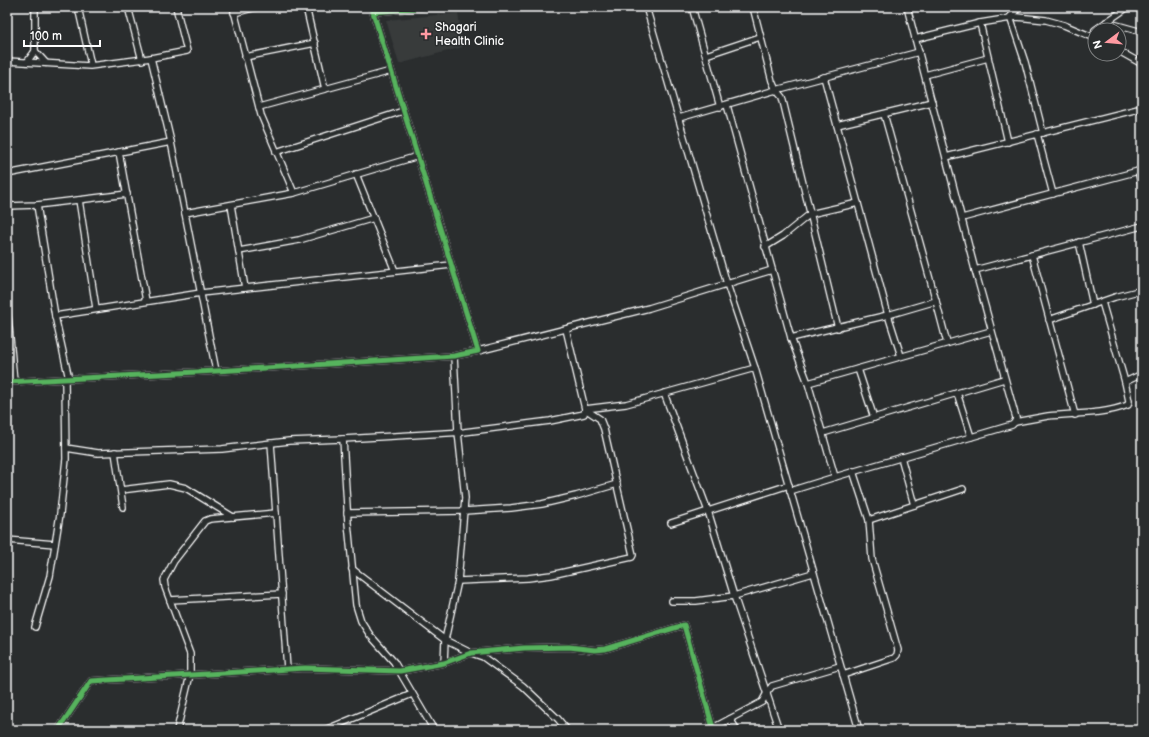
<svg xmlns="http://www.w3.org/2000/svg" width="1149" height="737" font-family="'Balsamiq Sans',sans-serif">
  <rect width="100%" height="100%" fill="#2a2d2e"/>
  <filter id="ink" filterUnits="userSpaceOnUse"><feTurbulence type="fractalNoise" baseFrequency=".025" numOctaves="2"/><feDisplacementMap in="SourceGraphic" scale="8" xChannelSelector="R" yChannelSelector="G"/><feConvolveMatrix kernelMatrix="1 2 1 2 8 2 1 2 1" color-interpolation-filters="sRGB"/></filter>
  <g filter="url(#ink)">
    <!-- built -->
    <path fill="#373a3b" d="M458 13 463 47 399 64 386 20Z"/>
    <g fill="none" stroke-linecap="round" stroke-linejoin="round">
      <defs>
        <g id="street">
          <path d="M78 7 91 65"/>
          <path d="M128 7 142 60"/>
          <path d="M233 7 261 115 294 193"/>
          <path d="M306 7 325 89"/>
          <path d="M646 7 727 284 755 368 859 730"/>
          <path d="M692 7 720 107"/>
          <path d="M753 7 772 81 776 90 782 97 838 328"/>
          <path d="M1019 7 1010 17 1025 62 1043 133"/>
          <path d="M234 13 257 7"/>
          <path d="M1106 22 1142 32"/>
          <path d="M980 23 1008 142"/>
          <path d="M1095 30 1128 7"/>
          <path d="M915 39 980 23 1017 17 1046 20 1064 25 1095 38"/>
          <path d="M35 51 46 63"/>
          <path d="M1119 51 1142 64"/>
          <path d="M706 55 760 37"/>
          <path d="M245 57 315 43"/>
          <path d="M151 58 171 142 216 371"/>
          <path d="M7 61 90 66 151 58 187 51 176 7"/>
          <path d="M27 62 35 51V7"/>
          <path d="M925 75 988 58"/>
          <path d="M824 77 888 315 901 356"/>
          <path d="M727 105 791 338 808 383 835 477"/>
          <path d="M259 107 391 71"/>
          <path d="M884 114 936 301 947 343"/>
          <path d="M679 118 776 90 919 52"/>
          <path d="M837 125 932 102"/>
          <path d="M1037 134 1053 194"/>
          <path d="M119 152 146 301"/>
          <path d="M276 152 403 111"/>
          <path d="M946 157 1142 108"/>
          <path d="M1138 171 1142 187"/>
          <path d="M7 174 171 142"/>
          <path d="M356 174 395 271"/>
          <path d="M79 200 96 308"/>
          <path d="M37 205 55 316 69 379"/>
          <path d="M231 205 245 288"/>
          <path d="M7 206 37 205 127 194"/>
          <path d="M185 213 294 193 418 156"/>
          <path d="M962 218 1142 170"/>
          <path d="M1079 242 1093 305"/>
          <path d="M765 247 783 236 810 214 858 203"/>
          <path d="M239 251 299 240 374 218"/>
          <path d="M1032 255 1075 415"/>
          <path d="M975 270 1142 226"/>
          <path d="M7 305 14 381"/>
          <path d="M55 316 201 293 451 265"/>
          <path d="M1049 320 1115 297 1142 290"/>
          <path d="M791 338 888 315 936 301"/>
          <path d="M478 351 649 308 772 270"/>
          <path d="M858 369 874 418"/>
          <path d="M7 382 216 371 454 356 478 351 373 12 425 7"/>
          <path d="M1125 382 1142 374"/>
          <path d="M808 383 991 331"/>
          <path d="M664 393 708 511 734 596 779 730"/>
          <path d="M957 393 971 437"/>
          <path d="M1015 422C1026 420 1037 418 1048 416 1075 413 1102 415 1128 405L1129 401 1125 382 1102 302"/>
          <path d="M823 433 1004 379"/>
          <path d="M343 439 348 523 356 605 361 621 370 635 394 662 434 730"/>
          <path d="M271 443 287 669"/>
          <path d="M66 448 98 453 222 449 289 441 343 439 464 432 550 421 584 414 585 409 626 404 755 368"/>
          <path d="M115 452 123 507"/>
          <path d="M901 457 914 505"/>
          <path d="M121 490 169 484 186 488 233 517"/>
          <path d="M790 491 835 477 1012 425 1015 422 1016 418 975 270 907 7"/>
          <path d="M347 513 464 511 511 508 542 504 576 496 617 484"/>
          <path d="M869 520 963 489"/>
          <path d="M671 523 789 485"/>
          <path d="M7 540 55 544"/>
          <path d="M352 569 445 640 471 653 483 657 523 686 558 719 567 730"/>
          <path d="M458 581 528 578 551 575 632 557 633 555 604 429 600 419 585 409 566 329"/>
          <path d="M170 600 282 594"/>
          <path d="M672 601H696L734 596 813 573"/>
          <path d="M35 627 50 576 60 514 66 459 65 379"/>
          <path d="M444 663 445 640 458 581 465 498 458 432 454 356"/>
          <path d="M843 675 894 658 897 655 898 650 872 559 869 520 853 471"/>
          <path d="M730 719 737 730"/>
          <path d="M58 730 91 681 305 668 400 671 444 663 471 653 524 648 569 647 595 650 605 649 684 625 713 728"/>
          <path d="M177 730 190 675V654L165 587 164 580 174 561 205 521 210 519 276 513"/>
          <path d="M325 730 412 694"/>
          <path d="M709 730 762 702 768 691 772 686 840 666"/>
        </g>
      </defs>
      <!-- street casing -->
      <use href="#street" stroke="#fff" stroke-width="8"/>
      <!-- street -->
      <use href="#street" stroke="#2a2d2e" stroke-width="5.5"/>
      <defs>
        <g id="cycleway">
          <path d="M7 382 216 371 454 356 478 351 373 12 425 7"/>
          <path d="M58 730 91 681 305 668 400 671 444 663 471 653 524 648 569 647 595 650 605 649 684 625 713 728"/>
        </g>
      </defs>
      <!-- cycleway casing -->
      <use href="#cycleway" stroke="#2a2d2e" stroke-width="8"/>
      <!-- cycleway -->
      <use href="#cycleway" stroke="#56b35d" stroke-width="5"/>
    </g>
  </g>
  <!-- markers -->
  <path fill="#ff9aa2" stroke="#2a2d2e" stroke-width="1.5" d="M424 28h4v4h4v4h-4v4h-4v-4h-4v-4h4z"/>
  <g text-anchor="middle" stroke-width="3" stroke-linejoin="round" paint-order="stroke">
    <!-- poi labels -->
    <g font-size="12" fill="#fff" stroke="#2a2d2e" text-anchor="start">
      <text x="435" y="31">Shagari<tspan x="435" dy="14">Health Clinic</tspan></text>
    </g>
  </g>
  <!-- margin -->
  <rect width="1149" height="737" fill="none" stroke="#2a2d2e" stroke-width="24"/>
  <rect x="12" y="12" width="1125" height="713" fill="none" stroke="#fff" stroke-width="1.5" filter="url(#ink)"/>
  <!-- north arrow -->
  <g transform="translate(1107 42) rotate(254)"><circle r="19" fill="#2a2d2e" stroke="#7f8182"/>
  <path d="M0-3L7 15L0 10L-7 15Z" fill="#ff9aa2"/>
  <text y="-6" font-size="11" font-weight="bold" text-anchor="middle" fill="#ffffff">N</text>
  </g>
  <!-- scale -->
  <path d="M24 40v6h76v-6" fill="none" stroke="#ffffff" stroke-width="2"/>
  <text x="30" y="40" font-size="12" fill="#ffffff" stroke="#2a2d2e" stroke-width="3" paint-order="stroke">100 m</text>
</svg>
